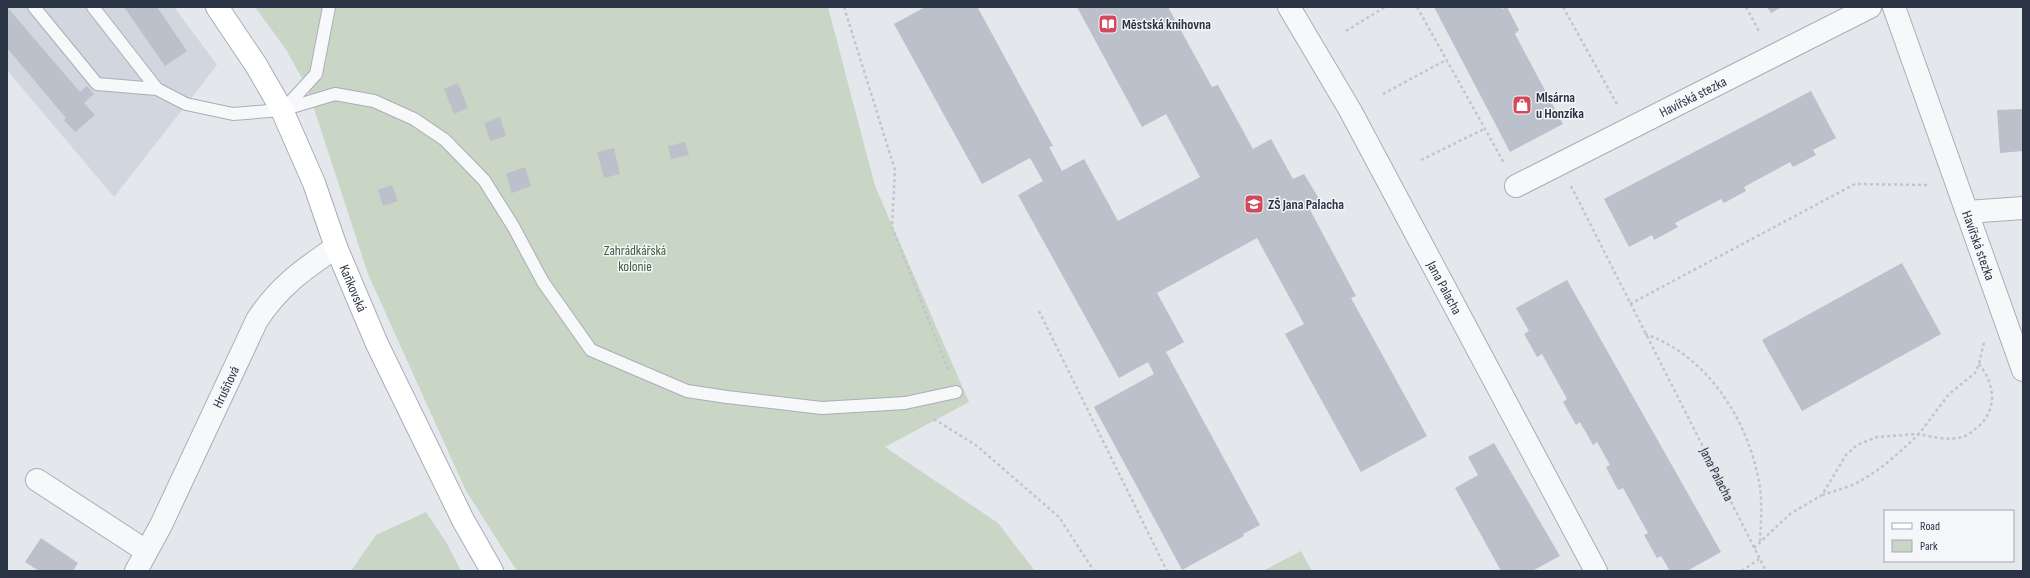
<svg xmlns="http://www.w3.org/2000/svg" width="2030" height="578" font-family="'Sofia Sans Condensed',sans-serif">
  <rect width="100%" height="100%" fill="#e4e7ec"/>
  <!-- built -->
  <path fill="#d2d6de" d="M7 7H174L217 65 114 197 7 70Z"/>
  <!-- green -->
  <g fill="#c9d6c5">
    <path d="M255 7H828L875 186 969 402 885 447 998 523 1035 571H517L466 491 368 274 307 87 285 48Z"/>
    <path d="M426 512 446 542 461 571H351L376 535Z"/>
    <path d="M1301 551 1312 571H1263Z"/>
  </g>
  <!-- building -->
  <g fill="#bbc0ca">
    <path d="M7 7 80 92 87 86 94 94 84 103 95 115 75 132 64 120 66 118 7 48Z"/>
    <path d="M124 7H157L187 51 165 66Z"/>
    <path d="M925 7H980L978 8 1053 146 1049 147 1062 171 1084 159 1118 221 1200 177 1166 114 1142 127 1077 7H1168L1212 87 1218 85 1253 149 1271 139 1293 179 1304 174 1321 202 1309 208 1356 296 1351 298 1427 436 1361 472 1285 334 1304 324 1257 238 1157 293 1184 342 1166 352 1260 525 1243 534 1244 536 1182 570 1094 407 1154 374 1148 362 1119 378 1018 195 1043 181 1030 158 982 184 894 24Z"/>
    <path d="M1434 7H1501L1502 9 1507 7 1519 30 1515 34 1563 124 1510 152Z"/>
    <path d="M1767 7H1782L1771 13Z"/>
    <path d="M458 83 468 108 454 114 444 89Z"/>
    <path d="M1811 91 1836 138 1813 150 1816 155 1793 167 1790 162 1744 187 1746 191 1724 203 1721 199 1675 223 1678 227 1654 240 1652 235 1629 247 1604 199Z"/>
    <path d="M2023 109V151L2000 153 1997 110Z"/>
    <path d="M500 117 506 136 490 141 484 123Z"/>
    <path d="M685 142 689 155 671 159 668 146Z"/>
    <path d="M614 148 620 174 604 178 597 152Z"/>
    <path d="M525 167 531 186 512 193 506 174Z"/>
    <path d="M392 185 398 201 383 206 378 190Z"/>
    <path d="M1902 263 1941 334 1802 411 1762 340Z"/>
    <path d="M1567 280 1721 552 1687 571H1670L1661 556 1657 558 1644 535 1648 533 1623 488 1618 490 1606 467 1610 465 1597 442 1593 445 1580 422 1576 425 1563 402 1567 399 1542 354 1537 357 1524 334 1529 331 1516 308Z"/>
    <path d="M1494 443 1560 556 1532 571H1501L1455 488 1478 475 1468 457Z"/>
    <path d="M41 538 78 563 73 571H39L25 562Z"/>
  </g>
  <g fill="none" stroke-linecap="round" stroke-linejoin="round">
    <defs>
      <g id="lane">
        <path d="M34 7 97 84 157 89"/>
        <path d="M93 7 157 89 186 104 233 114 282 110 335 94 374 101 414 119 445 140 484 180 513 226 543 282 591 350 687 391 727 397 822 408 905 403 956 392"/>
        <path d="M283 110 316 74 329 7"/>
      </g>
      <g id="street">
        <path id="s2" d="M1289 7 1350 110 1596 571"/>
        <path id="s3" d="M1894 7 2023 370"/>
        <path id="s4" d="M1516 186 1870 7"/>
        <path d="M1967 212 2023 208"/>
        <path d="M37 480 146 551"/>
        <path id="s5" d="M136 571 161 525 257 320C279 286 304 269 336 247"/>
      </g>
      <g id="secondary">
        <path id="s6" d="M217 7 256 65 282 110 314 183 336 247 377 344 463 520 492 571"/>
      </g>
    </defs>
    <!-- lane casing -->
    <use href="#lane" stroke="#a9aeb7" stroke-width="14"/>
    <!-- street casing -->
    <use href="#street" stroke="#a9aeb7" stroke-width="24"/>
    <!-- secondary casing -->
    <use href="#secondary" stroke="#a9aeb7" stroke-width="24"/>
    <!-- path -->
    <g stroke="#c2c5cb" stroke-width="2.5" stroke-dasharray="3 3" stroke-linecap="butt">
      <path d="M844 7 895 170 892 227 949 372"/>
      <path d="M1417 7 1504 163"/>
      <path d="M1563 7 1618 106"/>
      <path d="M1746 7 1760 33"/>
      <path d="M1346 31 1385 7"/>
      <path d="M1383 94 1446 60"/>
      <path d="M1421 160 1484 129"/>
      <path id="s1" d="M1571 186 1766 571"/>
      <path d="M1630 304 1855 184 1930 185"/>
      <path d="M1039 311 1167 571"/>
      <path d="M1645 334C1706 355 1746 417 1758 477 1763 498 1761 520 1760 541"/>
      <path d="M934 419 977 446 1059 517 1094 571"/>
      <path d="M1822 495C1832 492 1842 489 1852 485 1877 474 1899 453 1919 434 1933 437 1948 441 1962 437 1969 435 1974 430 1980 425 1998 407 1994 383 1979 364"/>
      <path d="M1754 548 1790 514 1822 495 1846 455 1857 445 1877 437 1919 434 1949 394 1975 373 1979 364 1984 342"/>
      <path d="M1742 571 1759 559"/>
    </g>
    <!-- lane -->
    <use href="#lane" stroke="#f7f8fa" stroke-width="12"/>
    <!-- street -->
    <use href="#street" stroke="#f7f8fa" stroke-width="22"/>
    <!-- secondary -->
    <use href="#secondary" stroke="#fff" stroke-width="22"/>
  </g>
  <!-- icons -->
  <defs>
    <symbol id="library-square" viewBox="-11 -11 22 22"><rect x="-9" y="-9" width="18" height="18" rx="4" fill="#d1495b" stroke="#f4f6f9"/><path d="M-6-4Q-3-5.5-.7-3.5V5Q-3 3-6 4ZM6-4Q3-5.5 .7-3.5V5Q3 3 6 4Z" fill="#fff"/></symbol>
    <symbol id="shop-square" viewBox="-11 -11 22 22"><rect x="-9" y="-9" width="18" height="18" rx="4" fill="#d1495b" stroke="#f4f6f9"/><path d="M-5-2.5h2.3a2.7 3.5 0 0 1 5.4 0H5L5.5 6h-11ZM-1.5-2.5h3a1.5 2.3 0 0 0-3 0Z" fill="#fff"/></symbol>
    <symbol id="school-square" viewBox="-11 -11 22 22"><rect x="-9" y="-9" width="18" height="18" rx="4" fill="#d1495b" stroke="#f4f6f9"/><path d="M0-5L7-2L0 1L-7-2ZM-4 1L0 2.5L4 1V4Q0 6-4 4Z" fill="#fff"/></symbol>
  </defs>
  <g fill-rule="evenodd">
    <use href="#library-square" x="1097" y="13" width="22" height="22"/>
    <use href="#shop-square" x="1511" y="94" width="22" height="22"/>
    <use href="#school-square" x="1243" y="193" width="22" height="22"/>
  </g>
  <g text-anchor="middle" stroke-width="3" stroke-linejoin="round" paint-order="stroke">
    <!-- poi labels -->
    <g font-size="14" font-weight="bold" fill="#2b3445" stroke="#f4f6f9" text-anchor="start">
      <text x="1122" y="29">Městská knihovna</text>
      <text x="1536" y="102">Mlsárna<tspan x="1536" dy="16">u Honzíka</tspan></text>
      <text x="1268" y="209">ZŠ Jana Palacha</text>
    </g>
    <!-- street labels -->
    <g font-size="14" fill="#2b3445" stroke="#f4f6f9">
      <text dy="5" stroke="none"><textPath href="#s4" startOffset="198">Havířská stezka</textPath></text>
      <text dy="5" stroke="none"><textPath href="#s3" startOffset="253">Havířská stezka</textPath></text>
      <text dy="5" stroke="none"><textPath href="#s2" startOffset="321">Jana Palacha</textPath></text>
      <text dy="5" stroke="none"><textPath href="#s6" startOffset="314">Kaňkovská</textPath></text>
      <text dy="5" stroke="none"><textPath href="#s5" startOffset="205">Hrušňová</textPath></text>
      <text dy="5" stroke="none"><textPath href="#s1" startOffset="323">Jana Palacha</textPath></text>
    </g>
    <!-- park labels -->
    <g font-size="14" fill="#3f6138" stroke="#f4f6f9">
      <text x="635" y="255">Zahrádkářská<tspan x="635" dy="16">kolonie</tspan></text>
    </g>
  </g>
  <!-- border -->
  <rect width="2030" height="578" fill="none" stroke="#2b3445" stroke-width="16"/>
  <!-- legend -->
  <rect x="1884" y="510" width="130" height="52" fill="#f4f6f9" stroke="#a4a8b1"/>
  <rect x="1892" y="523" width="20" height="6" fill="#ffffff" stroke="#a4a8b1"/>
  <text x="1920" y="530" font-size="12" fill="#2b3445">Road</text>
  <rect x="1892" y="540" width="20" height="12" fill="#c9d6c5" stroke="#a4a8b1"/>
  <text x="1920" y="550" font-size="12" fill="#2b3445">Park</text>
</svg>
